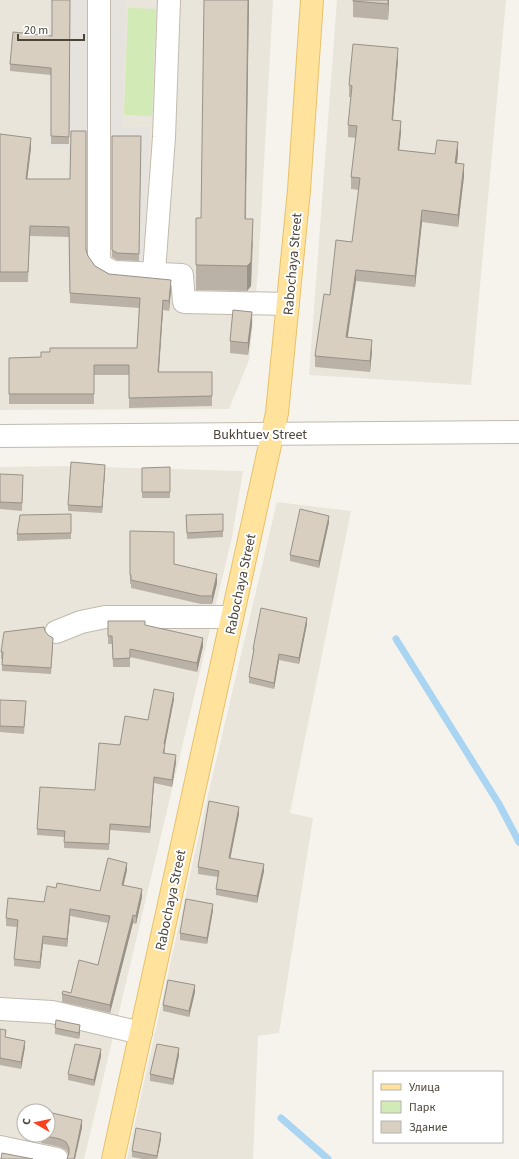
<svg xmlns="http://www.w3.org/2000/svg" width="519" height="1159" font-family="'Source Sans 3',sans-serif">
  <rect width="100%" height="100%" fill="#f6f3ec"/>
  <!-- residential -->
  <g fill="#eae5da" fill-rule="evenodd">
    <path d="M0 0H273L258 272 249 360 229 409 0 410Z"/>
    <path d="M337 0H506L471 385 309 375Z"/>
    <path d="M64 466 243 471 232 537 84 1159H0V467ZM24 1111H48V1135H24Z"/>
    <path d="M277 502 351 511 290 813 313 818 279 1033 258 1036 253 1159H127L201 825Z"/>
  </g>
  <!-- industrial -->
  <path fill="#e6e2dd" d="M50 0H126L122 128 150 127 142 278H71L67 271 68 148 49 147Z"/>
  <!-- green -->
  <path fill="#d2eab5" d="M128 8 156 9 152 116 124 115Z"/>
  <g fill="none" stroke-linecap="round" stroke-linejoin="round">
    <!-- stream -->
    <g stroke="#a9d4f2" stroke-width="7">
      <path d="M396 639 499 804 519 842"/>
      <path d="M281 1118 328 1159"/>
    </g>
    <defs>
      <g id="minor">
        <path d="M99 0V260C102 267 107 269 114 272L182 275 184 302 288 304"/>
        <path d="M154 272 164 137 169 0"/>
        <path d="M0 436 519 432"/>
        <path d="M56 632 81 622 105 617H232"/>
        <path d="M0 1009 52 1012 141 1033"/>
        <path d="M0 1147 57 1159"/>
      </g>
      <path id="major" d="M113 1159 277 413 299 190 312 0"/>
    </defs>
    <!-- minor casing -->
    <use href="#minor" stroke="#c2bbae" stroke-width="24"/>
    <!-- major casing -->
    <use href="#major" stroke="#e6c16a" stroke-width="24"/>
    <!-- minor -->
    <use href="#minor" stroke="#fff" stroke-width="22"/>
    <!-- major -->
    <use href="#major" stroke="#ffe39c" stroke-width="22"/>
  </g>
  <!-- wall -->
  <g fill="#bab2a6">
    <path d="M70 0 69 144H51V75L10 71V64L52 36Z"/>
    <path d="M249 0 246 219 253 243 251 286 247 291 196 290V218H201Z"/>
    <path d="M353 0H389L388 20 353 17Z"/>
    <path d="M398 60 393 120 401 132 399 150 435 154H458L457 164 464 176 458 227 422 222 415 287 356 281 347 337 372 351 370 372 315 367V356L330 295 352 242 359 190 351 189V177L356 138 348 137V125L351 97H349V85Z"/>
    <path d="M0 134 31 148 27 179H70L88 256 95 266 109 274 171 290 169 311 163 310 159 372H212V406L129 408V375H94V404H9V358L41 357 50 352 137 348 139 308 70 303 69 237 30 236 28 282H0Z"/>
    <path d="M112 136H141L139 261 117 260 112 257Z"/>
    <path d="M252 324 248 355 230 353V341Z"/>
    <path d="M170 467V498H142V468Z"/>
    <path d="M105 471 102 513 68 511V505Z"/>
    <path d="M0 474 23 482 22 511 0 509Z"/>
    <path d="M71 514V539L17 541V534Z"/>
    <path d="M186 515 223 531V537L187 539Z"/>
    <path d="M329 522 319 568 290 561V555Z"/>
    <path d="M130 531 174 564 217 583 212 604H201L131 588V584H130Z"/>
    <path d="M108 621 145 625 203 646 197 672 130 657V667H113L112 644H108Z"/>
    <path d="M307 624 299 664 279 660 274 689 249 683V677L253 655V649Z"/>
    <path d="M45 631 53 644 51 674 2 671V659H1V652Z"/>
    <path d="M174 699 165 745V753L176 762 172 787 154 783 150 833 110 830 109 850 64 848V837L37 835V829L95 790 120 745 148 720Z"/>
    <path d="M0 700 26 707 24 734 0 732Z"/>
    <path d="M239 814 230 859 264 871 257 903 216 895V889L218 877 198 874V867Z"/>
    <path d="M127 870 123 885 142 897 136 924 133 923 110 1013 62 1002V994L71 993 98 965 108 923 70 916 67 947 43 944 40 969 14 966V959L17 927 6 926V918L44 902 56 888 100 891Z"/>
    <path d="M213 910 207 944 180 940V933Z"/>
    <path d="M195 992 189 1017 163 1011V1005Z"/>
    <path d="M55 1028 80 1032 79 1039 55 1034Z"/>
    <path d="M0 1029 6 1037 25 1047 21 1069 0 1065Z"/>
    <path d="M179 1055 173 1085 150 1081V1074Z"/>
    <path d="M101 1056 94 1086 68 1080V1074Z"/>
    <path d="M82 1128 69 1155 66 1150 60 1147 41 1143V1135Z"/>
    <path d="M161 1139 157 1159H142L132 1157V1151Z"/>
  </g>
  <!-- shaded-wall -->
  <g fill="#979187">
    <path d="M248 0H249L245 243V219Z"/>
    <path d="M388 0H389L388 20Z"/>
    <path d="M398 48V60L392 131V120Z"/>
    <path d="M401 121V132L398 161V150Z"/>
    <path d="M31 138V148L26 189V179Z"/>
    <path d="M458 142V154L455 175V163Z"/>
    <path d="M464 164V176L458 227V215Z"/>
    <path d="M422 210V222L415 287V276Z"/>
    <path d="M253 219 251 286 247 291V266Z"/>
    <path d="M356 270V281L346 349V337Z"/>
    <path d="M171 280V290L169 311V301Z"/>
    <path d="M163 300V310L158 382V372Z"/>
    <path d="M252 312V324L248 355V343Z"/>
    <path d="M372 340V351L370 372V361Z"/>
    <path d="M105 465V471L102 513V507Z"/>
    <path d="M329 516V522L319 568V561Z"/>
    <path d="M217 574V583L212 604V596Z"/>
    <path d="M307 618V624L299 664V658Z"/>
    <path d="M203 638V646L197 672V663Z"/>
    <path d="M279 654V660L274 689V683Z"/>
    <path d="M174 693V699L164 751V744Z"/>
    <path d="M176 755V762L172 787V780Z"/>
    <path d="M154 777V783L150 833V827Z"/>
    <path d="M239 807V814L229 865V858Z"/>
    <path d="M127 863V870L122 892V885Z"/>
    <path d="M264 864V871L257 903V896Z"/>
    <path d="M142 889V897L136 924V916Z"/>
    <path d="M213 904V910L207 944V938Z"/>
    <path d="M70 909V916L67 947V939Z"/>
    <path d="M133 915V923L110 1013V1005Z"/>
    <path d="M43 936V944L40 969V962Z"/>
    <path d="M195 985V992L189 1017V1011Z"/>
    <path d="M80 1025V1032L79 1039V1033Z"/>
    <path d="M25 1041V1047L21 1069V1062Z"/>
    <path d="M179 1048V1055L173 1085V1079Z"/>
    <path d="M101 1049V1056L94 1086V1080Z"/>
    <path d="M82 1120V1128L75 1159H74Z"/>
    <path d="M161 1133V1139L157 1159V1156Z"/>
  </g>
  <!-- building -->
  <g fill="#d8cfc1" stroke="#979187">
    <path d="M52 0H70L69 137 51 136V68L10 64 13 32 52 36Z"/>
    <path d="M204 0H248L245 219H253L251 262 247 266 196 265V218H201Z"/>
    <path d="M353 0H388V4L353 1Z"/>
    <path d="M353 44 398 48 392 120 401 121 398 150 435 154 437 140 458 142 455 163 464 164 458 215 422 210 415 276 356 270 346 337 372 340 370 361 315 356 324 294 330 295 336 240 352 242 360 178 351 177 357 126 348 125 352 86 349 85Z"/>
    <path d="M71 131H86V250L88 256 95 266 109 274 171 280 169 301 163 300 158 372H212V396L129 398V365H94V394H9V358L41 357V352H50V348H137L140 298 70 293 69 227 30 226 28 272H0V134L31 138 26 179H70Z"/>
    <path d="M112 136H141L139 254 117 253 112 250Z"/>
    <path d="M233 310 252 312 248 343 230 341Z"/>
    <path d="M71 462 105 465 102 507 68 505Z"/>
    <path d="M170 467V492H142V468Z"/>
    <path d="M0 474 23 475 22 503 0 502Z"/>
    <path d="M300 509 329 516 319 561 290 555Z"/>
    <path d="M71 514V533L17 534 20 515Z"/>
    <path d="M223 514V531L187 533 186 515Z"/>
    <path d="M130 531 174 532V564L217 574 212 596H201L131 580V575H130Z"/>
    <path d="M261 608 307 618 299 658 279 654 274 683 249 677 254 649H253Z"/>
    <path d="M108 621H145V625L203 638 197 663 130 649V658L113 659 112 636H108Z"/>
    <path d="M44 627 45 631 48 635 53 638 51 668 2 665 3 652H1L4 632Z"/>
    <path d="M154 689 174 693 164 744 165 745 163 753 176 755 172 780 154 777 150 827 110 824 109 844 64 842 65 831 37 829 40 787 95 790 99 743 120 745 125 716 148 720Z"/>
    <path d="M0 700 26 701 24 727 0 726Z"/>
    <path d="M209 801 239 807 229 858 264 864 257 896 216 889 219 871 198 867Z"/>
    <path d="M108 858 127 863 122 885 142 889 136 916 133 915 110 1005 62 994 63 991 71 993 79 960 98 965 110 916 70 909 67 939 43 936 40 962 14 959 18 920 6 918 8 898 44 902 47 886 56 888 57 883 100 891Z"/>
    <path d="M186 899 213 904 207 938 180 933Z"/>
    <path d="M168 980 195 985 189 1011 163 1005Z"/>
    <path d="M56 1020 80 1025 79 1033 55 1028Z"/>
    <path d="M0 1029 6 1030 5 1037 25 1041 21 1062 0 1058Z"/>
    <path d="M75 1044 101 1049 94 1080 68 1074Z"/>
    <path d="M157 1044 179 1048 173 1079 150 1074Z"/>
    <path d="M48 1112 82 1120 74 1159H67L69 1153V1148L66 1142 60 1139 41 1135H48Z"/>
    <path d="M136 1128 161 1133 157 1156 132 1151Z"/>
    <path d="M2 1153 33 1159H1Z"/>
  </g>
  <g text-anchor="middle" stroke-width="4" stroke-linejoin="round" paint-order="stroke">
    <!-- street labels -->
    <g font-size="14" fill="#4b4439" stroke="#fff">
      <text transform="translate(292 264) rotate(-85)" y="5">Rabochaya Street</text>
      <text x="260" y="439">Bukhtuev Street</text>
      <text transform="translate(240 584) rotate(-78)" y="5">Rabochaya Street</text>
      <text transform="translate(170 900) rotate(-78)" y="5">Rabochaya Street</text>
    </g>
  </g>
  <!-- legend -->
  <rect x="373" y="1071" width="130" height="72" fill="#ffffff" stroke="#b7b4b0"/>
  <rect x="381" y="1084" width="20" height="6" fill="#ffe39c" stroke="#b7b4b0"/>
  <text x="409" y="1091" font-size="12" fill="#4b4439">Улица</text>
  <rect x="381" y="1101" width="20" height="12" fill="#d2eab5" stroke="#b7b4b0"/>
  <text x="409" y="1111" font-size="12" fill="#4b4439">Парк</text>
  <rect x="381" y="1121" width="20" height="12" fill="#d8cfc1" stroke="#b7b4b0"/>
  <text x="409" y="1131" font-size="12" fill="#4b4439">Здание</text>
  <!-- north arrow -->
  <g transform="translate(36 1123) rotate(279)"><circle r="19" fill="#ffffff" stroke="#b7b4b0"/>
  <path d="M0-3L7 15L0 10L-7 15Z" fill="#fc3f1d"/>
  <text y="-6" font-size="11" font-weight="bold" text-anchor="middle" fill="#4b4439">С</text>
  </g>
  <!-- scale -->
  <path d="M18 34v6h66v-6" fill="none" stroke="#4b4439" stroke-width="2"/>
  <text x="24" y="34" font-size="12" fill="#4b4439" stroke="#ffffff" stroke-width="3" paint-order="stroke">20 m</text>
</svg>
